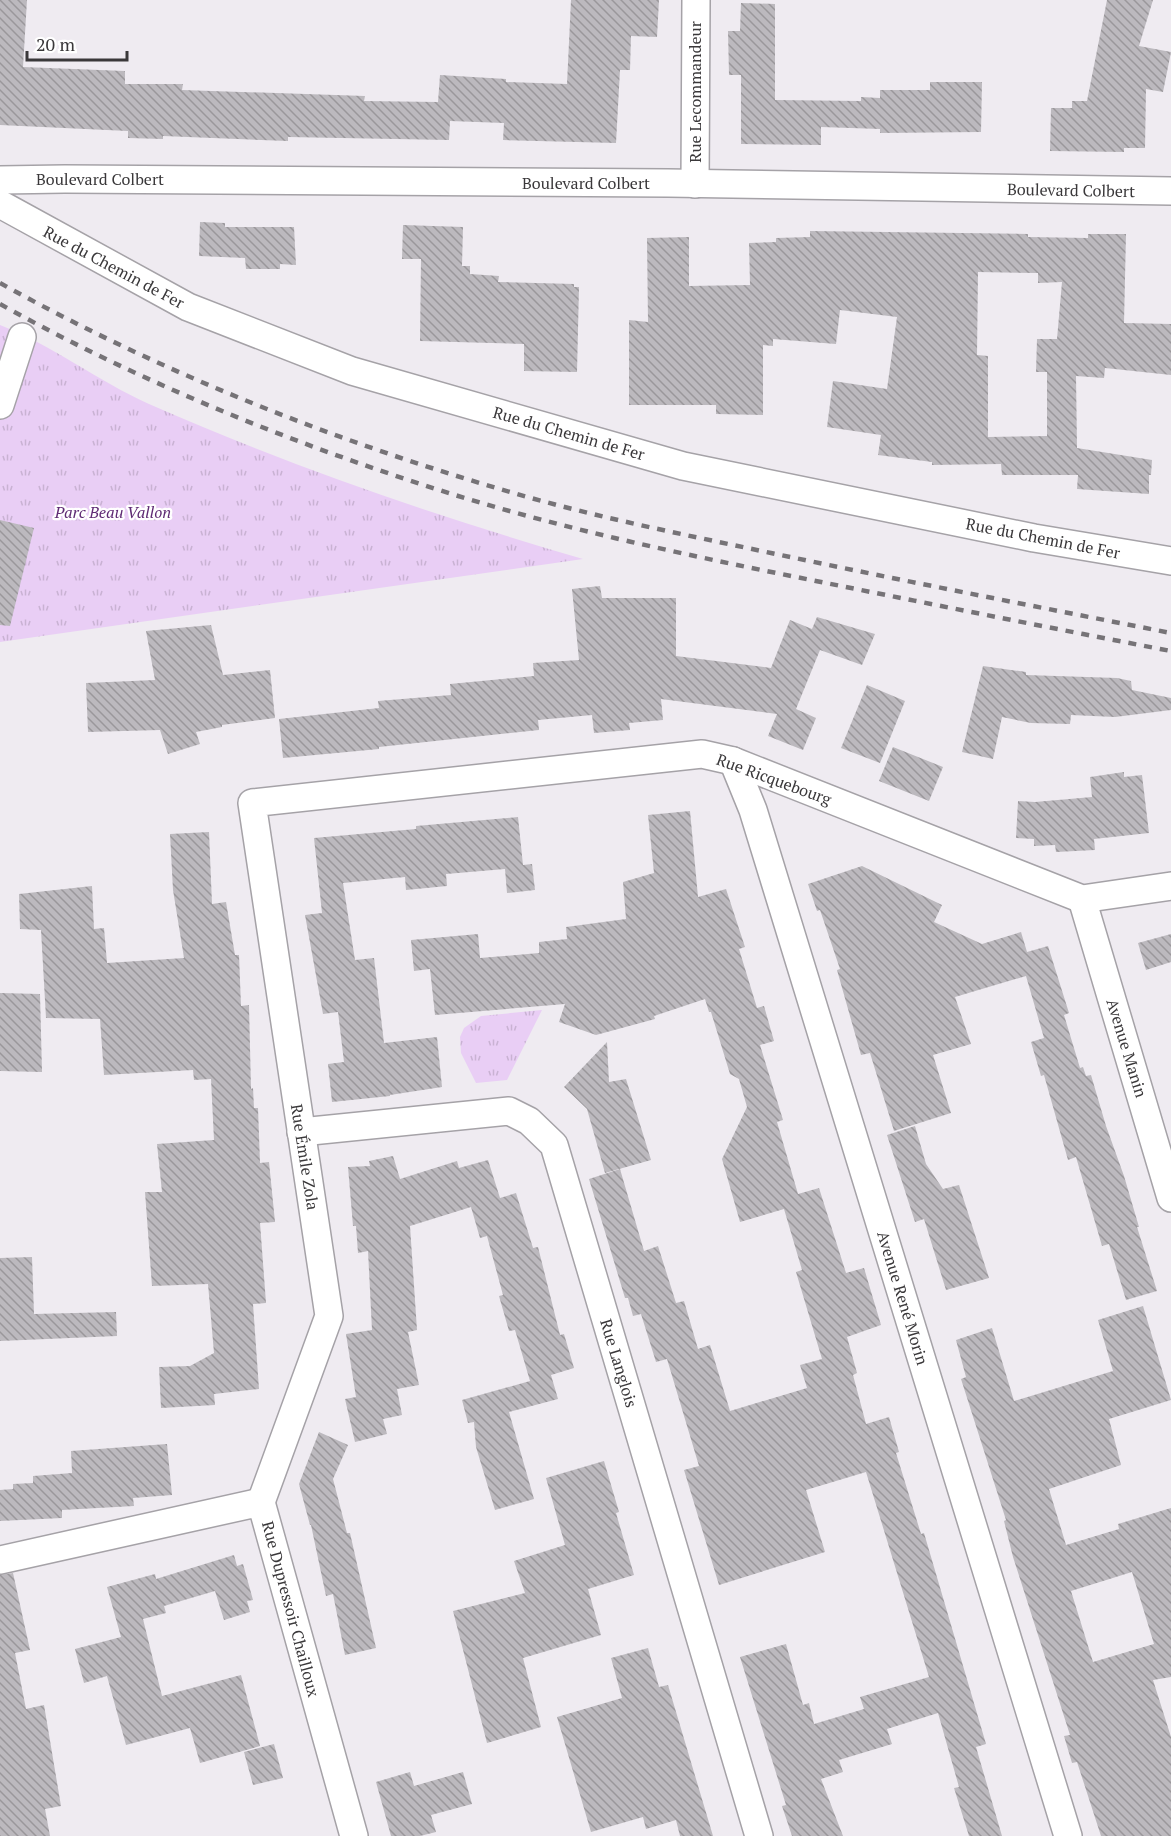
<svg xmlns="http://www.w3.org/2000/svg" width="1171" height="1836" font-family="'PT Serif',serif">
  <defs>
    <pattern id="grass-tufts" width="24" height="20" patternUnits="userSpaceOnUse" patternTransform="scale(1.5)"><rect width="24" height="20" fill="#e9cef5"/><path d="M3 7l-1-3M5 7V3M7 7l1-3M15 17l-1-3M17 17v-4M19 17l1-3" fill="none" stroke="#c9b2d3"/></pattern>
    <pattern id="building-back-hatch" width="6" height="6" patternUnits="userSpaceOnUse" patternTransform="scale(1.5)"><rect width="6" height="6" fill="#bcb9be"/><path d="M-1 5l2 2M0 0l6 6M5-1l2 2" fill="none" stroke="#9a979b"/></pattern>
  </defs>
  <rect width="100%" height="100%" fill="#efebf1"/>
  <!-- grass -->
  <g fill="url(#grass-tufts)">
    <path d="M0 325C52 345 98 381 149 404 290 466 435 516 583 559L0 642Z"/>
    <path d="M542 1010 507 1080 476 1083 461 1053 460 1037 464 1028 481 1016Z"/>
  </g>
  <!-- building -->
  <g fill="url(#building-back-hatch)" fill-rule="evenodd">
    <path d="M0 0H27L23 67 125 71V84H183L182 90 365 96 364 101 438 102 440 75 506 79V82L567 84 571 0H659L657 37 631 36 630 70H620L616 143 503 140 504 123 450 121 449 140 288 137V141L163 136V139L128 138V131L0 125Z"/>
    <path d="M1107 0H1153L1139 46 1171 52 1163 92 1146 89 1145 148H1124V152L1050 151 1051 108H1072V101H1087Z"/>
    <path d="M741 3 775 4V100L861 101V97L880 98V90H930V82H982L981 132 880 133V129L821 127V145L741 144V75H729L728 31H740Z"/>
    <path d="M200 222 225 223V227H294L296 265 280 264V269H246L245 258 199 256Z"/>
    <path d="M403 225 463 227 462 266H470V274L499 276 498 282 574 284V287H579L577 372 524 371V344L420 341 421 259H402Z"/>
    <path d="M810 231 1028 234V237L1088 238V234H1126L1124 323 1171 324V375L1105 368 1104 378 1076 376 1077 448 1152 460 1151 475H1149V494L1077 489 1078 475H1002L1001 464 932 465V462L878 455 881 435 827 427 833 381 887 389 897 317 840 310 836 344 773 339V346L763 345V415L716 414V405H629V320L648 322 647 238 689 237V286L750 285 749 243 776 242V238L810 237ZM978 272 1038 273V283L1062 282 1057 339H1037L1036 372H1047V436L988 437V356L977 355Z"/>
    <path d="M0 520 34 528 10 626 0 625Z"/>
    <path d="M600 586 602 598H676V656L771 668 790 620 812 629 817 617 875 634 862 665 820 650 796 709 816 718 803 750 768 736 777 714 661 699 663 720 629 723 630 730 594 733 592 715 538 720 539 730 379 747V749L283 758 279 719 379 708 378 701 451 695 450 684 534 676 533 663 579 660 572 589Z"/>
    <path d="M211 625 223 675 270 670 275 718 222 725V727L196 732 200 744 168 754 160 730 88 732 86 683 155 680 146 631Z"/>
    <path d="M983 666 1026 672V675L1117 678 1131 681 1132 690 1171 698V710L1115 717 1071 715 1070 724 1031 723 1002 717 993 759 962 752Z"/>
    <path d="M867 685 905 701 880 763 841 748Z"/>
    <path d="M893 747 943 767 929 801 879 781Z"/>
    <path d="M1124 772V777L1142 775 1149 833 1094 839 1095 850 1056 852 1055 845 1034 846V839L1016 838 1018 801 1035 802 1092 797 1090 777Z"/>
    <path d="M690 811 698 897 726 889 745 947 739 949 757 1008 764 1006 774 1041 760 1045 783 1120 777 1122 798 1194 819 1188 846 1273 864 1268 881 1325 847 1337 857 1373 853 1375 866 1424 889 1417 899 1452 896 1453 921 1534 924 1533 986 1744 976 1747 1002 1836H969L954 1788 959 1787 938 1713 887 1729 892 1744 839 1760 843 1772 821 1779 843 1836H792L782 1806 786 1805 740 1657 786 1644 803 1705 809 1703 814 1724 864 1709 860 1697 929 1677 866 1472 806 1490 825 1552 719 1585 684 1470 699 1466 667 1359 656 1362 641 1314 633 1316 628 1298H625L589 1179 620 1169 644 1251 658 1246 676 1303 684 1301 698 1349 710 1345 730 1411 807 1388 800 1365 822 1359 796 1272 802 1270 784 1209 740 1222 722 1159 747 1107 739 1079 730 1074 711 1012H709L705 999 654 1016 655 1019 596 1035 559 1022 565 1004 435 1015 430 969 414 971 411 940 478 934 480 958 539 953V942L567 939 566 927 626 919 623 882 654 873 648 815Z"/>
    <path d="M518 817 523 865 532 864 535 890 507 893 505 869 446 874 447 886 406 890 405 877 343 883 355 960 374 958 384 1043 437 1037 442 1087 390 1095V1096L332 1102 328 1064 344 1062 338 1012 323 1014 305 915 322 913 314 838 416 829V826Z"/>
    <path d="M209 832 212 904 226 902 235 955H239L241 1006 249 1005 251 1089 253 1088 254 1108H258L260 1163 269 1162 275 1222 260 1223 266 1303 253 1304 259 1389 214 1394 215 1405 161 1408 159 1367 190 1366 214 1353 208 1284 152 1286 145 1192H162L157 1144 214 1140 211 1079 194 1080 193 1070 104 1075 100 1019 46 1018 41 930 20 929 19 894 92 886 94 929 104 928 107 963 184 958 173 890 170 834Z"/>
    <path d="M862 866 942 905 934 922 982 944 1021 932 1027 952 1048 946 1069 1013 1064 1015 1080 1068 1083 1067 1086 1076 1091 1075 1106 1126 1124 1176 1139 1227H1137L1157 1291 1126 1300 1109 1244 1102 1246 1076 1157 1068 1160 1044 1075 1041 1076 1031 1042 1044 1038 1026 976 955 997 971 1044 933 1055 951 1113 894 1131 870 1053 861 1055 837 970 840 969 820 910 817 911 808 884Z"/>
    <path d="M1171 934V962L1146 970 1138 943Z"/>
    <path d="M0 993 40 994 42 1072 0 1071Z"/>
    <path d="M607 1042 609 1082 626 1079 651 1160 605 1173 587 1109 564 1087Z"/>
    <path d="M915 1126 926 1164 943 1189 959 1185 989 1278 946 1290 924 1219 915 1222 887 1135Z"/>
    <path d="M393 1156 400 1179 457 1161 459 1168 488 1160 500 1198 516 1193 533 1248 538 1247 560 1335 564 1334 574 1368 551 1375 558 1399 509 1412 534 1499 495 1510 476 1447 474 1422 468 1423 462 1400 530 1381 515 1330 509 1331 499 1296 503 1295 487 1236 480 1238 471 1207 410 1226 417 1330 408 1332 419 1385 397 1389 402 1415 383 1419 387 1434 355 1442 345 1399 356 1397 346 1334 372 1330 368 1251 358 1253 356 1226H353L348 1167 370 1166 369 1161Z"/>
    <path d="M32 1257 34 1314 116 1312 117 1336 0 1341V1258Z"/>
    <path d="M1143 1306 1171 1400 1109 1419 1121 1465 1049 1489 1066 1545 1119 1529 1118 1524 1171 1508V1677L1153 1680 1171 1737V1836H1101L1077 1762 1072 1763 1064 1736 1070 1735 1013 1557 1004 1521 1006 1520 961 1379 966 1377 956 1340 992 1328 1014 1401 1113 1371 1098 1320ZM1132 1572 1154 1644 1093 1662 1071 1591Z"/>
    <path d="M319 1432 348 1445 333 1479 347 1533H350L376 1648 345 1655 333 1594 326 1596 311 1525H310L299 1484Z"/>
    <path d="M167 1444 172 1495 133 1498 134 1506 62 1510V1518L0 1521V1490L13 1489V1484L33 1483V1476L72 1473 71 1451Z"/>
    <path d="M604 1461 619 1512 616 1513 634 1575 588 1589 601 1635 523 1658 541 1727 487 1743 453 1611 525 1593 514 1561 565 1545 546 1478Z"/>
    <path d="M234 1555 237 1566 243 1564 253 1600 247 1601 250 1612 224 1620 215 1591 164 1606 166 1613 143 1619 162 1696 241 1675 260 1746 200 1763 190 1728 126 1745 107 1676 84 1683 75 1649 121 1637 107 1587 155 1574 156 1579Z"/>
    <path d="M13 1573 30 1650 15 1653 26 1709 44 1705 61 1806 45 1809 50 1836H0V1575Z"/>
    <path d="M648 1648 659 1687 668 1685 713 1836H680L676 1820 646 1829 643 1817 591 1832 557 1717 622 1698 611 1658Z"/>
    <path d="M274 1744 283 1778 253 1785 244 1752Z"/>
    <path d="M410 1772 414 1786 463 1772 472 1804 431 1815 436 1832 420 1836H391L376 1782Z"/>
  </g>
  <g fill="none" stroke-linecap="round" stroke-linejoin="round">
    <defs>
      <g id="street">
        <path d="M0 180 65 179 668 183 1171 191"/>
        <path d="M695 184 696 0"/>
        <path d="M0 204 188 307 352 371 683 466 1034 538 1171 561"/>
        <path d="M0 405 22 337"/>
        <path d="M733 761 753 810 1068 1836"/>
        <path d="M1082 899 1171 1198"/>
        <path d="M301 1132 509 1111 529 1121 554 1145 759 1836"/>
        <path d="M261 1502 329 1316 252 803 702 754 733 761 1082 899 1171 886"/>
        <path d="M0 1560 261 1502 354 1836"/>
      </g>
    </defs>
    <!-- street casing -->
    <use href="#street" stroke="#a5a2a7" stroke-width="30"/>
    <!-- street -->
    <use href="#street" stroke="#fff" stroke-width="27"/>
    <!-- rail -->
    <g stroke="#767377" stroke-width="4.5" stroke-dasharray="8 8" stroke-linecap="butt">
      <path d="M0 283C167 376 347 446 531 498 610 520 691 536 771 553 904 581 1038 607 1171 633"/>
      <path d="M0 304C138 381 286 441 436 489 573 533 716 561 856 589 961 610 1066 631 1171 651"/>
    </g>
  </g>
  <g text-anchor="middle" stroke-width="4.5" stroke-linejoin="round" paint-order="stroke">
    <!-- street labels -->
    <g font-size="16" fill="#3a383a" stroke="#fff">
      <text transform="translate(695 92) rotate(-90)" y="6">Rue Lecommandeur</text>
      <text x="100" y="185">Boulevard Colbert</text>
      <text x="586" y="189">Boulevard Colbert</text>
      <text transform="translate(1071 190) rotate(1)" y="6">Boulevard Colbert</text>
      <text transform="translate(114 267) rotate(28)" y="6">Rue du Chemin de Fer</text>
      <text transform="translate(569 433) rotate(16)" y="6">Rue du Chemin de Fer</text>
      <text transform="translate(1043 538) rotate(11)" y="6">Rue du Chemin de Fer</text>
      <text transform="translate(774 779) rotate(20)" y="6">Rue Ricquebourg</text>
      <text transform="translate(1127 1048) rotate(73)" y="6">Avenue Manin</text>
      <text transform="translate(305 1157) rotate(81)" y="6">Rue Émile Zola</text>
      <text transform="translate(903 1298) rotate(73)" y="6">Avenue René Morin</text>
      <text transform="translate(619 1363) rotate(73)" y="6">Rue Langlois</text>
      <text transform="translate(291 1609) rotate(75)" y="6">Rue Dupressoir Chailloux</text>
    </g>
    <!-- park labels -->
    <g font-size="16" font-style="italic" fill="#5f2b74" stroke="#fff">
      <text x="113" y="518">Parc Beau Vallon</text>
    </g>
  </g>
  <!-- scale -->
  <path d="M27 51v9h100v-9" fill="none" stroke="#3a383a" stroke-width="3"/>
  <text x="36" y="51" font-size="18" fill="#3a383a" stroke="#ffffff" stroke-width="4.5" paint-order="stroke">20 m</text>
</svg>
